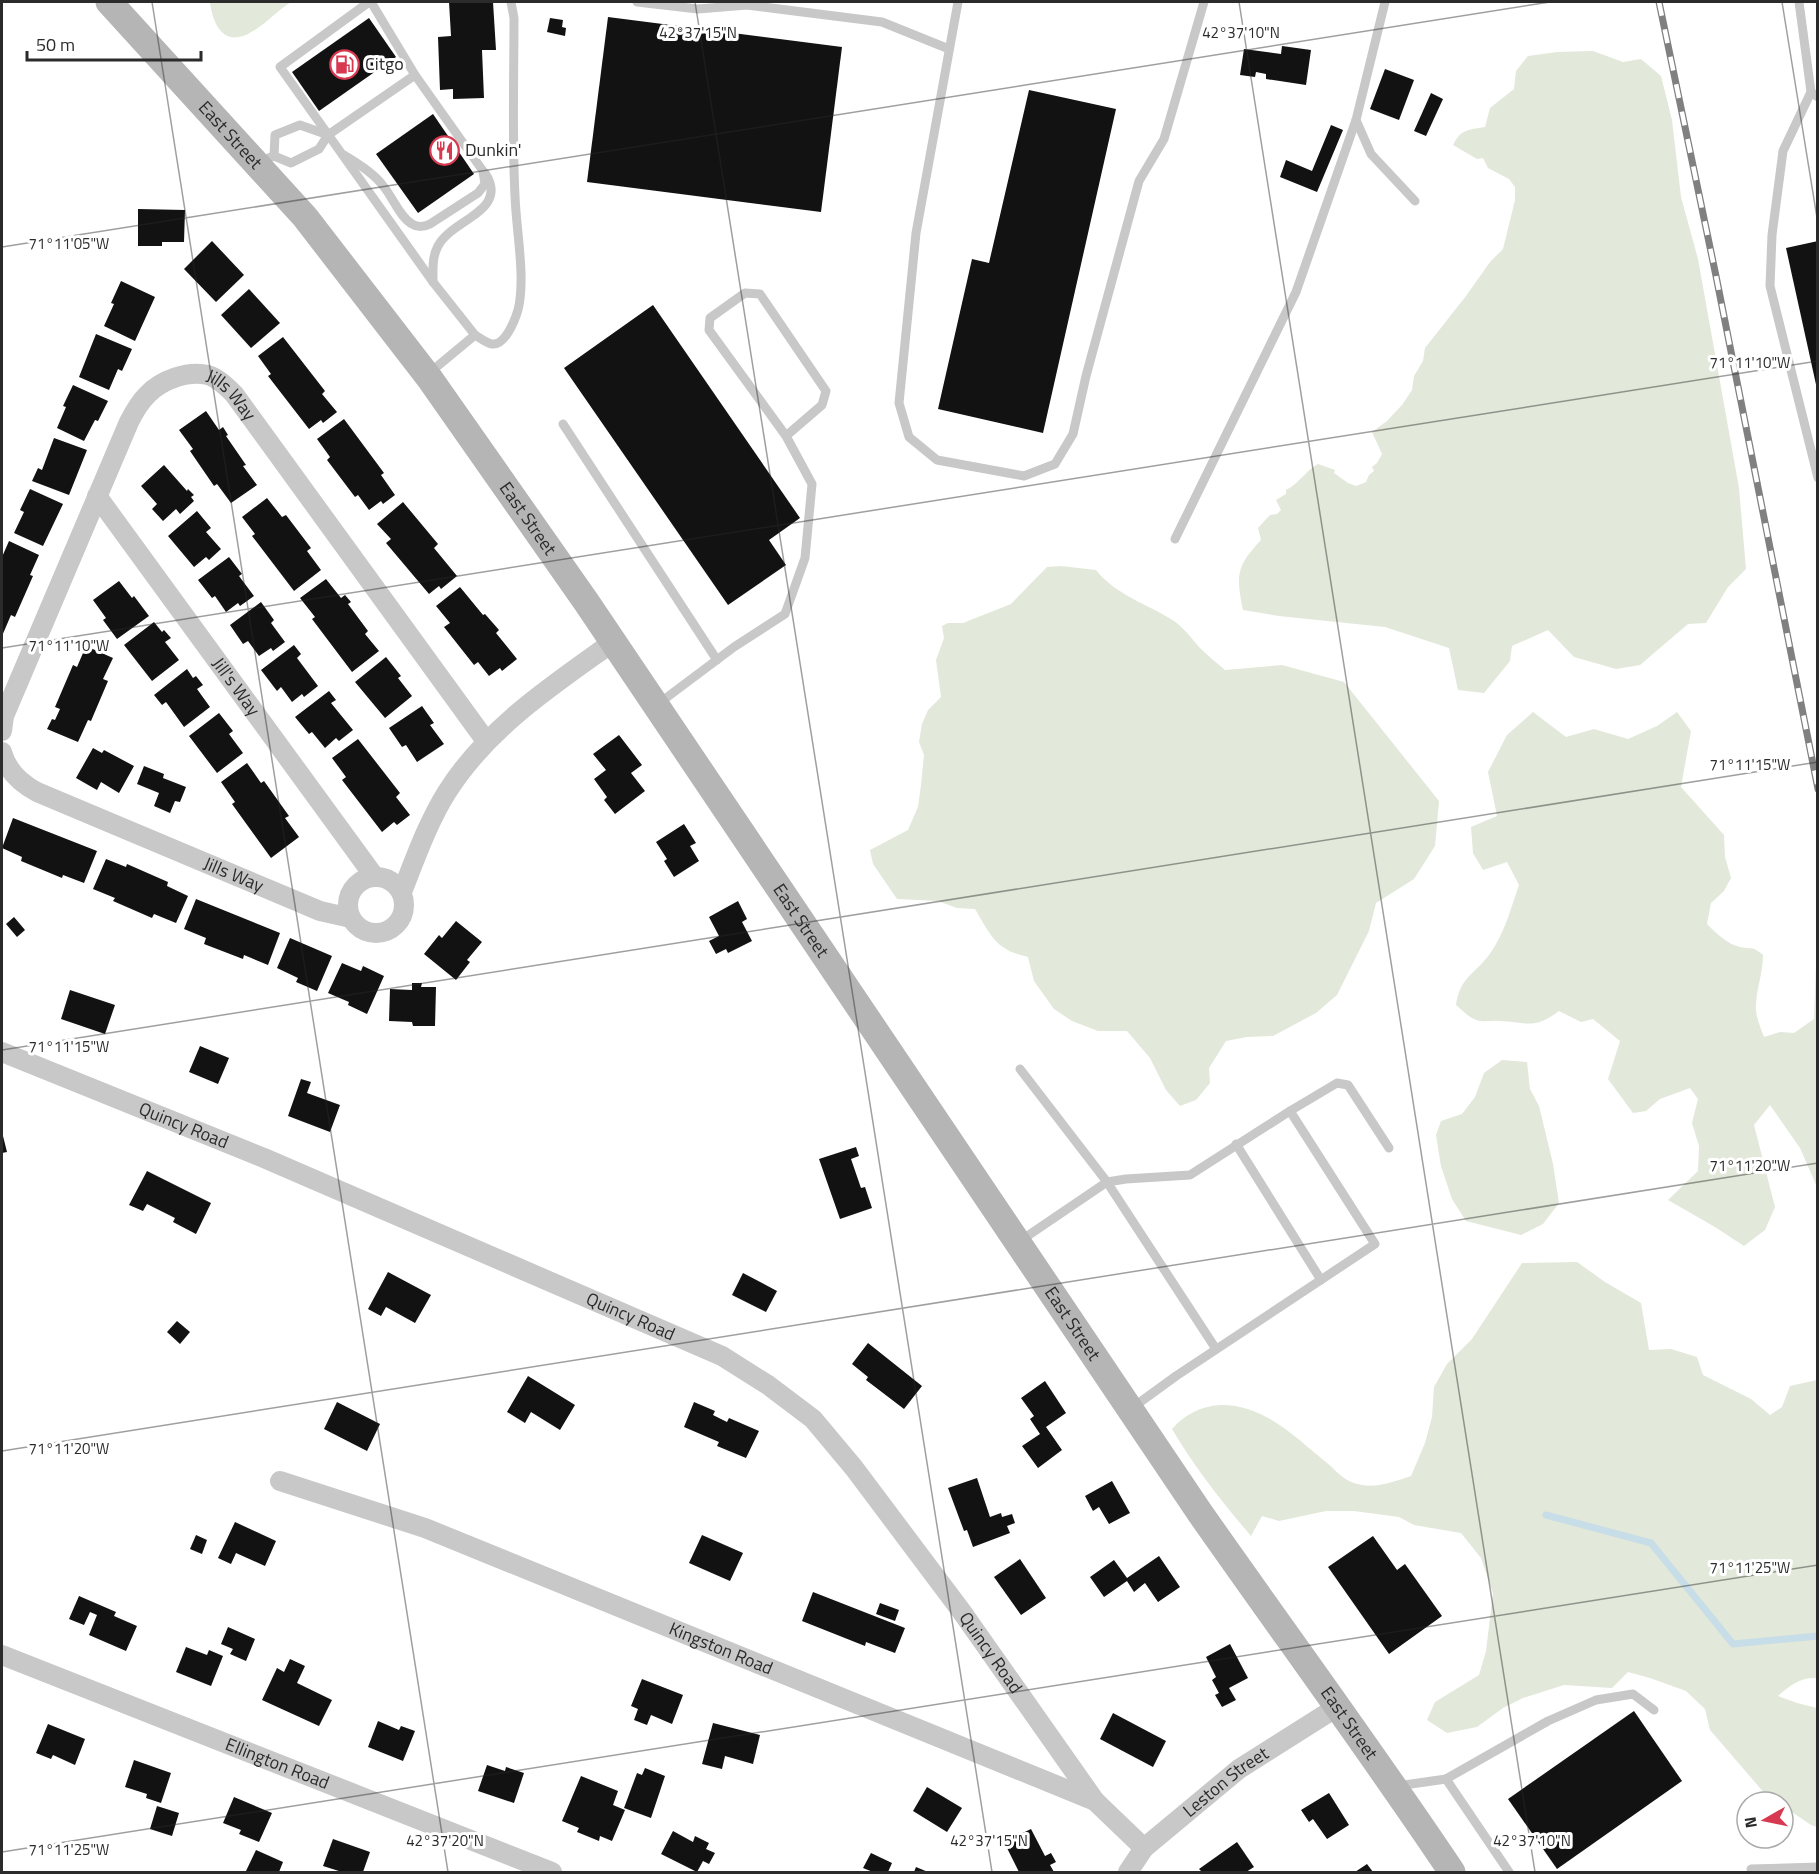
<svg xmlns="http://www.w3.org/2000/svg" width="1819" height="1874" font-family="'Titillium Web',sans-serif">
  <rect width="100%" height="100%" fill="#fff"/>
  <!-- green -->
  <g fill="#e2e8da">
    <path d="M210 2H291C278 10 267 23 253 31 225 49 213 26 210 2Z"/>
    <path d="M1593 51 1623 62 1641 59 1661 76 1672 120 1681 197 1698 259 1739 488 1746 569 1728 587 1706 623 1688 624 1640 665 1616 669 1574 657 1548 630 1512 646 1510 661 1484 693 1458 690 1449 648 1385 627 1279 616 1243 610C1236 575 1236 567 1261 540L1258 528 1270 515 1277 514 1281 510 1276 500 1286 494V490C1301 482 1304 472 1318 464L1335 470 1334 473 1348 483 1356 486 1366 482 1369 475 1374 471 1372 467 1377 463 1382 454 1372 432 1387 421 1402 405 1412 390 1414 376 1423 361 1425 348 1466 296 1490 262 1503 249 1515 200V187L1509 179 1488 168 1483 158 1477 159 1453 145C1461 129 1468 130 1485 127L1490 108 1514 89 1516 71 1528 56 1557 52Z"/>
    <path d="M1061 566 1096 570C1117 596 1146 603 1174 621 1184 628 1192 639 1200 648 1208 656 1217 663 1225 670L1282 665 1344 682 1439 801 1435 846 1414 879 1376 903 1369 931 1337 995 1316 1013 1273 1036 1247 1037 1226 1041 1209 1068 1210 1083 1196 1100 1180 1106 1166 1090 1150 1058 1127 1031H1098L1072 1021 1054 1009 1034 981 1028 957C996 950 991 936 975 909L957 908 938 901 897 899 873 864 870 850 908 830 918 807 921 785 924 755 919 742 922 724 928 710 941 697 936 660 944 638 942 626 948 623H963L1011 604 1047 567Z"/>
    <path d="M1533 712 1566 737 1594 729 1628 739 1657 726 1677 712 1691 731 1681 787 1724 835 1725 857 1731 878 1724 891 1711 903 1707 924C1716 933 1727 944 1740 947 1753 950 1751 945 1763 955 1763 972 1757 987 1756 1004 1755 1016 1760 1026 1764 1037L1780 1032 1794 1033 1814 1019 1816 965 1817 964V1187L1800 1148 1770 1105 1754 1125 1775 1207 1765 1230 1744 1246 1715 1227 1668 1200 1698 1171 1699 1146 1692 1123 1698 1099 1690 1088 1660 1099 1646 1111 1633 1113 1608 1079 1620 1041 1593 1019 1581 1022 1559 1011C1534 1030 1527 1022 1499 1021 1493 1020 1486 1022 1480 1021 1470 1019 1463 1011 1456 1005 1460 977 1474 975 1489 955 1504 935 1511 908 1519 885L1507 862 1483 870 1473 853 1471 827 1497 816 1488 772 1507 735Z"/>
    <path d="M1502 1060 1527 1062 1530 1089 1539 1106 1553 1164 1559 1203 1543 1224 1521 1235 1466 1221 1452 1199 1441 1166 1436 1135 1441 1121 1462 1114 1475 1097 1484 1073Z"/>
    <path d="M1577 1262 1605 1282 1641 1303 1649 1350 1671 1349 1697 1357 1703 1375 1751 1399 1770 1415 1782 1407 1790 1386 1817 1380V1678C1801 1677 1790 1685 1778 1696L1797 1703 1817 1708V1827L1811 1825 1783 1806V1802H1777L1766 1795 1710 1730 1705 1709 1686 1691 1650 1678 1628 1672 1612 1688 1564 1685 1523 1698 1503 1708 1477 1727 1447 1733 1427 1720 1435 1702 1479 1675 1486 1651 1493 1593 1481 1558 1461 1533 1414 1525 1399 1517 1354 1511H1326L1279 1521 1262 1516 1251 1536C1222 1502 1195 1468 1172 1429 1184 1415 1201 1406 1220 1405 1264 1404 1295 1437 1327 1463 1333 1468 1341 1477 1349 1481 1371 1491 1390 1483 1411 1476L1425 1443 1432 1417 1434 1387 1447 1364 1472 1339 1522 1263Z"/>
  </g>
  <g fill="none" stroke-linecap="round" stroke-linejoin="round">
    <!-- stream -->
    <path stroke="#c7dde7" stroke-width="7" d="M1546 1515 1651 1543 1733 1644 1818 1636"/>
  </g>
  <!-- building -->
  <g fill="#121212">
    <path d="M449 2H493L496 50H482L484 98 453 99V89L440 90 438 37 451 36Z"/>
    <path d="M608 17 842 47 821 212 587 182Z"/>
    <path d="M369 18 396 57 319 111 292 72Z"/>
    <path d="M550 18 563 20 562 27 566 28 565 36 547 32Z"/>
    <path d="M1282 46 1311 50 1306 85 1266 79V74L1256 72 1255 77 1240 75 1244 49 1281 54Z"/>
    <path d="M1385 69 1414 80 1399 120 1370 109Z"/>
    <path d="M1029 90 1116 109 1043 433 938 409 972 259 989 263Z"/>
    <path d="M1431 93 1443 99 1426 136 1414 131Z"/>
    <path d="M433 114 474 174 418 213 376 154Z"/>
    <path d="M1331 125 1343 130 1317 192 1280 177 1286 160 1312 171Z"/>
    <path d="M138 209 185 210 184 242H162V246H138Z"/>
    <path d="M212 241 244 275 216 302 184 269Z"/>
    <path d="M1818 241V389H1817L1786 248Z"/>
    <path d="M121 281 155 297 135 341 104 326 114 304 111 303Z"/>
    <path d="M249 289 280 323 251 348 221 315Z"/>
    <path d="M653 305 800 518 769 540 786 565 728 605 564 368Z"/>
    <path d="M96 334 132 349 122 371 118 369 109 390 79 377Z"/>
    <path d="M283 337 325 391 322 394 337 412 323 423 321 420 309 429 268 376 271 374 258 356Z"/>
    <path d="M73 385 108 401 98 421 95 420 84 441 57 428 66 407 63 406Z"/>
    <path d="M206 411 219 430 223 427 228 435 226 436 246 465 243 466 257 485 231 503 217 484 214 486 190 451 193 449 179 430Z"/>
    <path d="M344 419 384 473 381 475 395 495 383 504 381 501 369 510 358 495 355 497 327 460 330 457 317 439Z"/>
    <path d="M54 438 87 450 69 495 32 481 38 468 42 470Z"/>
    <path d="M164 465 187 491 188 489 194 495 191 497 194 501 180 514 176 509 163 521 152 509 157 504 141 486Z"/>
    <path d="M30 489 63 504 43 546 14 533 24 512 20 510Z"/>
    <path d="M267 498 282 517 286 515 311 548 307 551 321 570 294 591 252 536 255 534 242 517Z"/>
    <path d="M403 502 438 544 434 548 457 576 441 589 439 586 429 594 386 543 391 539 377 524Z"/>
    <path d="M197 511 211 528 206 532 221 549 209 560 206 557 194 567 168 536Z"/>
    <path d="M9 541 39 555 30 575 33 576 15 617 11 615 2 636V557Z"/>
    <path d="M229 557 242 574 239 576 254 596 240 606 238 603 226 612 215 596 212 598 198 580Z"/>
    <path d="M326 579 341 598 345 595 351 602 348 604 368 631 365 634 379 651 352 672 312 619 315 617 300 598Z"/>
    <path d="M119 581 132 598 134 596 149 616 117 639 103 620 106 618 93 600Z"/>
    <path d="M460 587 483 615 485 614 499 630 496 633 517 659 502 671 500 668 489 676 478 662 474 665 444 627 450 623 436 606Z"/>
    <path d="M261 602 274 620 271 623 285 642 273 651 271 648 259 656 248 641 243 644 230 625Z"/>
    <path d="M154 622 162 632 164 630 171 638 165 642 179 660 152 681 124 645Z"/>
    <path d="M294 645 301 654 297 658 318 686 304 697 302 694 292 702 281 687 277 691 261 670Z"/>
    <path d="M86 646 113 658 103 679 108 681 91 721 88 720 78 742 47 729 52 719 55 720 60 709 55 707 73 665 77 667Z"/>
    <path d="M386 657 401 676 398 678 412 696 385 718 355 682Z"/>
    <path d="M187 669 193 678 196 676 203 685 197 689 210 707 184 727 166 702 162 705 154 695Z"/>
    <path d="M329 691 336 700 331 703 353 730 339 741 336 738 325 748 312 732 309 734 295 717Z"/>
    <path d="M422 706 434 723 430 725 444 744 417 762 406 745 402 747 389 728Z"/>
    <path d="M219 713 233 731 229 734 243 753 217 773 189 736Z"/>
    <path d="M619 735 642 765 631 773 645 791 615 814 604 800 607 797 594 779 606 770 593 754Z"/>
    <path d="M358 739 400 793 396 797 410 815 397 825 394 822 382 832 342 780 346 777 332 758Z"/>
    <path d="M93 748 102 753 104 750 134 766 119 793 101 782 97 790 76 778Z"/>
    <path d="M247 763 261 783 264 781 289 816 285 818 299 837 271 858 232 804 235 802 221 782Z"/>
    <path d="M144 766 164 774 163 778 186 787 180 802 175 801 170 813 154 806 159 793 137 784Z"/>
    <path d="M13 818 97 851 84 883 63 875 62 878 21 861 22 857 2 848Z"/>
    <path d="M684 824 696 843 690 846 699 861 674 877 664 861 667 859 656 842Z"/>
    <path d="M106 859 126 867 127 864 168 882 167 886 188 896 176 923 154 914 152 918 113 901 115 898 93 889Z"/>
    <path d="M196 899 280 933 268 965 244 955 243 959 204 944 206 938 184 929Z"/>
    <path d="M738 901 747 919 742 922 752 941 728 953 726 949 716 954 709 941 719 936 709 917Z"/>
    <path d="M14 917 25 930 17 937 6 924Z"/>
    <path d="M456 921 482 942 467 960 470 962 456 980 424 954 439 935 442 938Z"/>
    <path d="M290 938 332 956 317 991 296 982 298 978 277 968Z"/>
    <path d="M342 963 361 971 363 966 384 976 367 1014 348 1005 349 1002 328 993Z"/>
    <path d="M412 983H422L421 987H436L435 1026H413L412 1022 389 1021 390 989 412 990Z"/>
    <path d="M70 990 115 1005 105 1034 61 1019Z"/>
    <path d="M200 1046 229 1058 218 1084 189 1072Z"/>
    <path d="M301 1079 311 1082 307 1093 340 1105 330 1132 288 1116Z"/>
    <path d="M2 1132 7 1152 2 1153Z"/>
    <path d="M856 1147 859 1156 851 1159 861 1188 865 1187 872 1208 840 1219 819 1159Z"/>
    <path d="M147 1171 211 1203 196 1234 173 1222 175 1218 147 1204 143 1211 129 1205Z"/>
    <path d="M388 1272 431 1295 415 1323 386 1307 381 1316 368 1309Z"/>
    <path d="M743 1273 777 1291 766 1312 732 1295Z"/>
    <path d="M177 1321 190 1332 180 1344 167 1332Z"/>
    <path d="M868 1343 922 1386 904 1409 866 1380 868 1377 852 1364Z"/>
    <path d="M528 1376 575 1405 560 1430 531 1412 525 1423 507 1412Z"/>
    <path d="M1045 1381 1066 1413 1046 1427 1062 1450 1038 1468 1022 1446 1040 1434 1030 1419 1034 1416 1021 1398Z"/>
    <path d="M337 1402 380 1424 367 1451 324 1429Z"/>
    <path d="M694 1402 715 1411 713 1415 727 1422 729 1418 759 1431 746 1458 717 1446 719 1442 684 1427Z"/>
    <path d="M977 1478 990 1517 1001 1513 1002 1517 1012 1514 1015 1523 1007 1526 1010 1533 973 1547 967 1530 964 1531 948 1488Z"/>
    <path d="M1112 1481 1130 1513 1109 1524 1099 1507 1093 1511 1085 1496Z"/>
    <path d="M235 1522 276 1541 265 1566 236 1553 231 1564 218 1558Z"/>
    <path d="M196 1535 207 1540 202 1554 190 1549Z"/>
    <path d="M702 1535 743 1553 730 1581 689 1563Z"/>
    <path d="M1373 1536 1397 1570 1405 1564 1442 1616 1389 1654 1328 1567Z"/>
    <path d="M1159 1556 1180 1587 1158 1602 1145 1583 1134 1592 1127 1581 1104 1597 1090 1577 1114 1560 1127 1578Z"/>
    <path d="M1020 1559 1046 1598 1021 1615 994 1577Z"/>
    <path d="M813 1592 905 1628 895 1653 866 1642 865 1646 802 1621Z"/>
    <path d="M79 1596 116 1612 114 1616 137 1626 126 1651 89 1635 97 1615 90 1612 84 1625 69 1619Z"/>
    <path d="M880 1603 899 1610 895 1621 876 1614Z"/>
    <path d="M228 1627 255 1639 246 1661 230 1654 233 1649 221 1644Z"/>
    <path d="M1230 1644 1248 1678 1229 1688 1236 1700 1222 1707 1215 1695 1219 1693 1212 1680 1216 1677 1206 1657Z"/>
    <path d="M186 1647 207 1655 209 1650 223 1656 211 1686 176 1672Z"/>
    <path d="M290 1659 305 1666 297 1683 332 1700 319 1726 262 1700 277 1668 284 1672Z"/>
    <path d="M642 1679 683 1695 672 1724 651 1715 647 1725 634 1720 638 1709 631 1706Z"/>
    <path d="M1634 1711 1682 1781 1557 1869 1508 1799Z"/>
    <path d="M1113 1713 1166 1741 1153 1767 1100 1739Z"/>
    <path d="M378 1721 399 1730 401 1726 415 1731 403 1761 368 1747Z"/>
    <path d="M713 1723 760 1735 753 1764 725 1756 722 1769 702 1764Z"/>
    <path d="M48 1724 85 1739 75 1765 53 1755 51 1759 36 1753Z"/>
    <path d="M134 1760 171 1773 161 1803 146 1798 147 1794 125 1787Z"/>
    <path d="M487 1765 505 1771 506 1767 524 1773 514 1803 478 1791Z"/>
    <path d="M645 1768 665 1776 651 1818 624 1808 637 1773 642 1775Z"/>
    <path d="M581 1776 618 1791 613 1805 625 1810 612 1841 600 1836 599 1841 577 1832 579 1828 562 1821Z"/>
    <path d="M927 1787 962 1808 947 1832 913 1811Z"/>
    <path d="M1329 1793 1349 1825 1327 1839 1313 1819 1309 1822 1301 1810Z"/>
    <path d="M234 1797 272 1813 259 1842 239 1834 241 1830 223 1823Z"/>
    <path d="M157 1806 179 1813 172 1836 150 1829Z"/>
    <path d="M1031 1829 1045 1856 1051 1853 1056 1862 1050 1865 1054 1872H1019L1004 1842Z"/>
    <path d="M673 1831 693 1842 695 1836 709 1843 706 1849 715 1853 709 1864 703 1861 697 1872 661 1854Z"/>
    <path d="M333 1839 370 1852 363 1872H342L323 1866Z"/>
    <path d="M1237 1842 1254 1867 1246 1872H1202L1199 1869Z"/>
    <path d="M256 1850 283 1862 279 1872 246 1871Z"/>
    <path d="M871 1853 892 1863 888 1872H873L863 1868Z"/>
    <path d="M1367 1864 1373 1872H1355Z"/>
    <path d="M916 1867 928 1872H914Z"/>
  </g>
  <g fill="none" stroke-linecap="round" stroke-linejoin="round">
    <!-- service -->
    <g stroke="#c8c8c8" stroke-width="9">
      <path d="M369 2 280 67 433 282 475 335 428 374"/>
      <path d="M637 2 698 9 747 5 882 22 949 49"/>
      <path d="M958 2 916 233 899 403 909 437 937 460 1024 476 1055 464 1073 434 1086 376 1139 181 1164 139 1204 2"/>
      <path d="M1799 2 1811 92 1818 97"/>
      <path d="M1811 92 1783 151 1772 235 1770 286 1818 478"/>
      <path d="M1356 120 1371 154 1415 201"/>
      <path d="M344 155C358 164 374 173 384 187 393 198 400 217 412 224 418 228 424 227 430 224L478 193 485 184 483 171 415 75 371 2"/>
      <path d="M274 156 275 135 300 125 328 135"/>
      <path d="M258 162 274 156 291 163 319 149 328 135 415 75"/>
      <path d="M433 282C433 269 432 257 438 246 452 219 510 211 485 173"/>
      <path d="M475 335C480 338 486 343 492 344 505 346 515 320 518 310 526 278 516 229 515 196 512 137 514 77 514 18L511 2"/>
      <path d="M563 424 717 660"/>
      <path d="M1175 539 1296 292 1356 120 1385 2"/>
      <path d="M658 704 734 647 785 614 805 558 812 484 786 436 709 330 710 318 745 293 760 294 826 391 822 405 786 436"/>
      <path d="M1020 1069 1107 1182 1216 1349"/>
      <path d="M1290 1111 1337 1083 1348 1085 1389 1148"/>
      <path d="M1236 1144 1321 1280"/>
      <path d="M1020 1241 1107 1182 1126 1179 1190 1175 1290 1111 1375 1244 1176 1376 1132 1408"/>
      <path d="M1446 1779 1548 1721 1596 1700 1633 1694 1654 1710"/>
      <path d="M1397 1786 1446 1779 1509 1872"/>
      <path d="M1751 1869 1818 1867"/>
    </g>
    <!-- minor -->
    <g stroke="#c8c8c8" stroke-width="20">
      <path id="s1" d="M97 496 374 876"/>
      <path id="s2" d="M2 731 4 716 129 422C134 412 140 402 147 395 161 380 188 370 208 375 218 378 227 387 234 394L486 741"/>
      <path id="s3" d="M2 752C7 771 20 783 37 792L320 911 351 918"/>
      <circle cx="376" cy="905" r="28"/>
      <path d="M402 892C415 859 428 822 447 792 488 727 553 685 613 642"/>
      <path id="s4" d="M2 1052 264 1158 722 1356 768 1385 813 1419 854 1468 962 1612 1095 1801"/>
      <path id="s5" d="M280 1481 425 1528 1095 1801 1144 1848"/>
      <path id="s6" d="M2 1655 552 1872"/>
      <path id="s7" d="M1128 1872 1144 1848 1239 1769 1337 1707"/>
    </g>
    <!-- secondary -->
    <path stroke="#b5b5b5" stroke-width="27" id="s8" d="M109 2 305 217 430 379 587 603 1200 1513C1284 1633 1371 1751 1452 1872"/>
    <defs>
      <path id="rail" d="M1659 2 1716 276 1818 789"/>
    </defs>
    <!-- rail casing -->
    <use href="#rail" stroke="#808080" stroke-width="7"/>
    <!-- rail -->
    <use href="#rail" stroke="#fff" stroke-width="4.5" stroke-dasharray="14" stroke-linecap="butt"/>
  </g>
  <!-- ticks -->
  <path fill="none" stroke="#2b2b2b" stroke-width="1.5" stroke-opacity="0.45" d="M152 2 448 1872M695 2 992 1872M1239 2 1535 1872M1782 2 1818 224M2 247 1550 2M2 648 1818 361M2 1050 1818 762M2 1451 1818 1163M2 1852 1818 1565"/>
  <!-- icons -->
  <defs>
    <symbol id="fuel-ring" viewBox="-11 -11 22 22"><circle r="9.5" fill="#fff" stroke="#d63950" stroke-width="1.5"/><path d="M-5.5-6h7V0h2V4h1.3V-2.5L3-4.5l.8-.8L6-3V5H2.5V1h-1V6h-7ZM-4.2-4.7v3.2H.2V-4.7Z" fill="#d63950"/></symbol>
    <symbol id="restaurant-ring" viewBox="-11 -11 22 22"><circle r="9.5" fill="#fff" stroke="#d63950" stroke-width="1.5"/><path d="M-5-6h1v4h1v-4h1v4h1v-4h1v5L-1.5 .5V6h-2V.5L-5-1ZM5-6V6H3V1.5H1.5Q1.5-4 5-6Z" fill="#d63950"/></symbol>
  </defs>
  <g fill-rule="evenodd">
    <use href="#fuel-ring" x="328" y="48" width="33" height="33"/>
    <use href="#restaurant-ring" x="428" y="134" width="33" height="33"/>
  </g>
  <g text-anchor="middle" stroke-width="6" stroke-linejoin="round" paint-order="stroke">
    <!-- poi labels -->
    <g font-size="18" fill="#2b2b2b" stroke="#fff" text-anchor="start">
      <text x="365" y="70">Citgo</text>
      <text x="465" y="156">Dunkin'</text>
    </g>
    <!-- street labels -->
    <g font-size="18" fill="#2b2b2b" stroke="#fff">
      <text dy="6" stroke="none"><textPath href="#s8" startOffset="180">East Street</textPath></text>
      <text dy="6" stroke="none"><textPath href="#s2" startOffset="465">Jills Way</textPath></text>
      <text dy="6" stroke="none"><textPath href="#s8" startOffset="666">East Street</textPath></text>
      <text dy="6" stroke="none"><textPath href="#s1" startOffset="236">Jill's Way</textPath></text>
      <text dy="6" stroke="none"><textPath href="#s3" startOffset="268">Jills Way</textPath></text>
      <text dy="6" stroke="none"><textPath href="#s8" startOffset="1152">East Street</textPath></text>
      <text dy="6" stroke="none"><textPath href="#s4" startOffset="196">Quincy Road</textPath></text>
      <text dy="6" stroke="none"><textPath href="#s4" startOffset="682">Quincy Road</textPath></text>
      <text dy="6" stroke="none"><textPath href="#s8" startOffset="1638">East Street</textPath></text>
      <text dy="6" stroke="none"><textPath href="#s5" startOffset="472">Kingston Road</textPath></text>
      <text dy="6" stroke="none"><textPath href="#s4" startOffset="1186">Quincy Road</textPath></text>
      <text dy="6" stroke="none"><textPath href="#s8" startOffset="2124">East Street</textPath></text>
      <text dy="6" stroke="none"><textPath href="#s6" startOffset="296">Ellington Road</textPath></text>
      <text dy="6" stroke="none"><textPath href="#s7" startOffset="134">Leston Street</textPath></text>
    </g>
  </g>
  <g font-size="15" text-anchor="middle" fill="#2b2b2b" stroke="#fff" stroke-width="6" stroke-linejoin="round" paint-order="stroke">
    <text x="698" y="38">42°37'15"N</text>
    <text x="1241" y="38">42°37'10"N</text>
    <text x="69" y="249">71°11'05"W</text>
    <text x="1750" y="368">71°11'10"W</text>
    <text x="69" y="651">71°11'10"W</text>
    <text x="1750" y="770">71°11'15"W</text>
    <text x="69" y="1052">71°11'15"W</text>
    <text x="1750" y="1171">71°11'20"W</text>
    <text x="69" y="1454">71°11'20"W</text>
    <text x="1750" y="1573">71°11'25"W</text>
    <text x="445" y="1846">42°37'20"N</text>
    <text x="989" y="1846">42°37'15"N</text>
    <text x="1532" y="1846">42°37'10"N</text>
    <text x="69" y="1855">71°11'25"W</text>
  </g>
  <!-- border -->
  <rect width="1819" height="1874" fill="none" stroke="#2b2b2b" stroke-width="6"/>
  <!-- north arrow -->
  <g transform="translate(1765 1820) rotate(261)"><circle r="28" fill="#ffffff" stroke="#aaaaaa" stroke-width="1.5"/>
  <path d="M0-4.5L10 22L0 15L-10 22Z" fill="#d63950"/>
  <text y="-9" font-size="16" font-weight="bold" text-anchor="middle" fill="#2b2b2b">N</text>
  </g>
  <!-- scale -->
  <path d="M27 51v9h174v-9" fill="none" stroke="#2b2b2b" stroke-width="3"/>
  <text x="36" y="51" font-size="18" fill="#2b2b2b" stroke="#ffffff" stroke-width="4.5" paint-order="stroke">50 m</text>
</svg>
